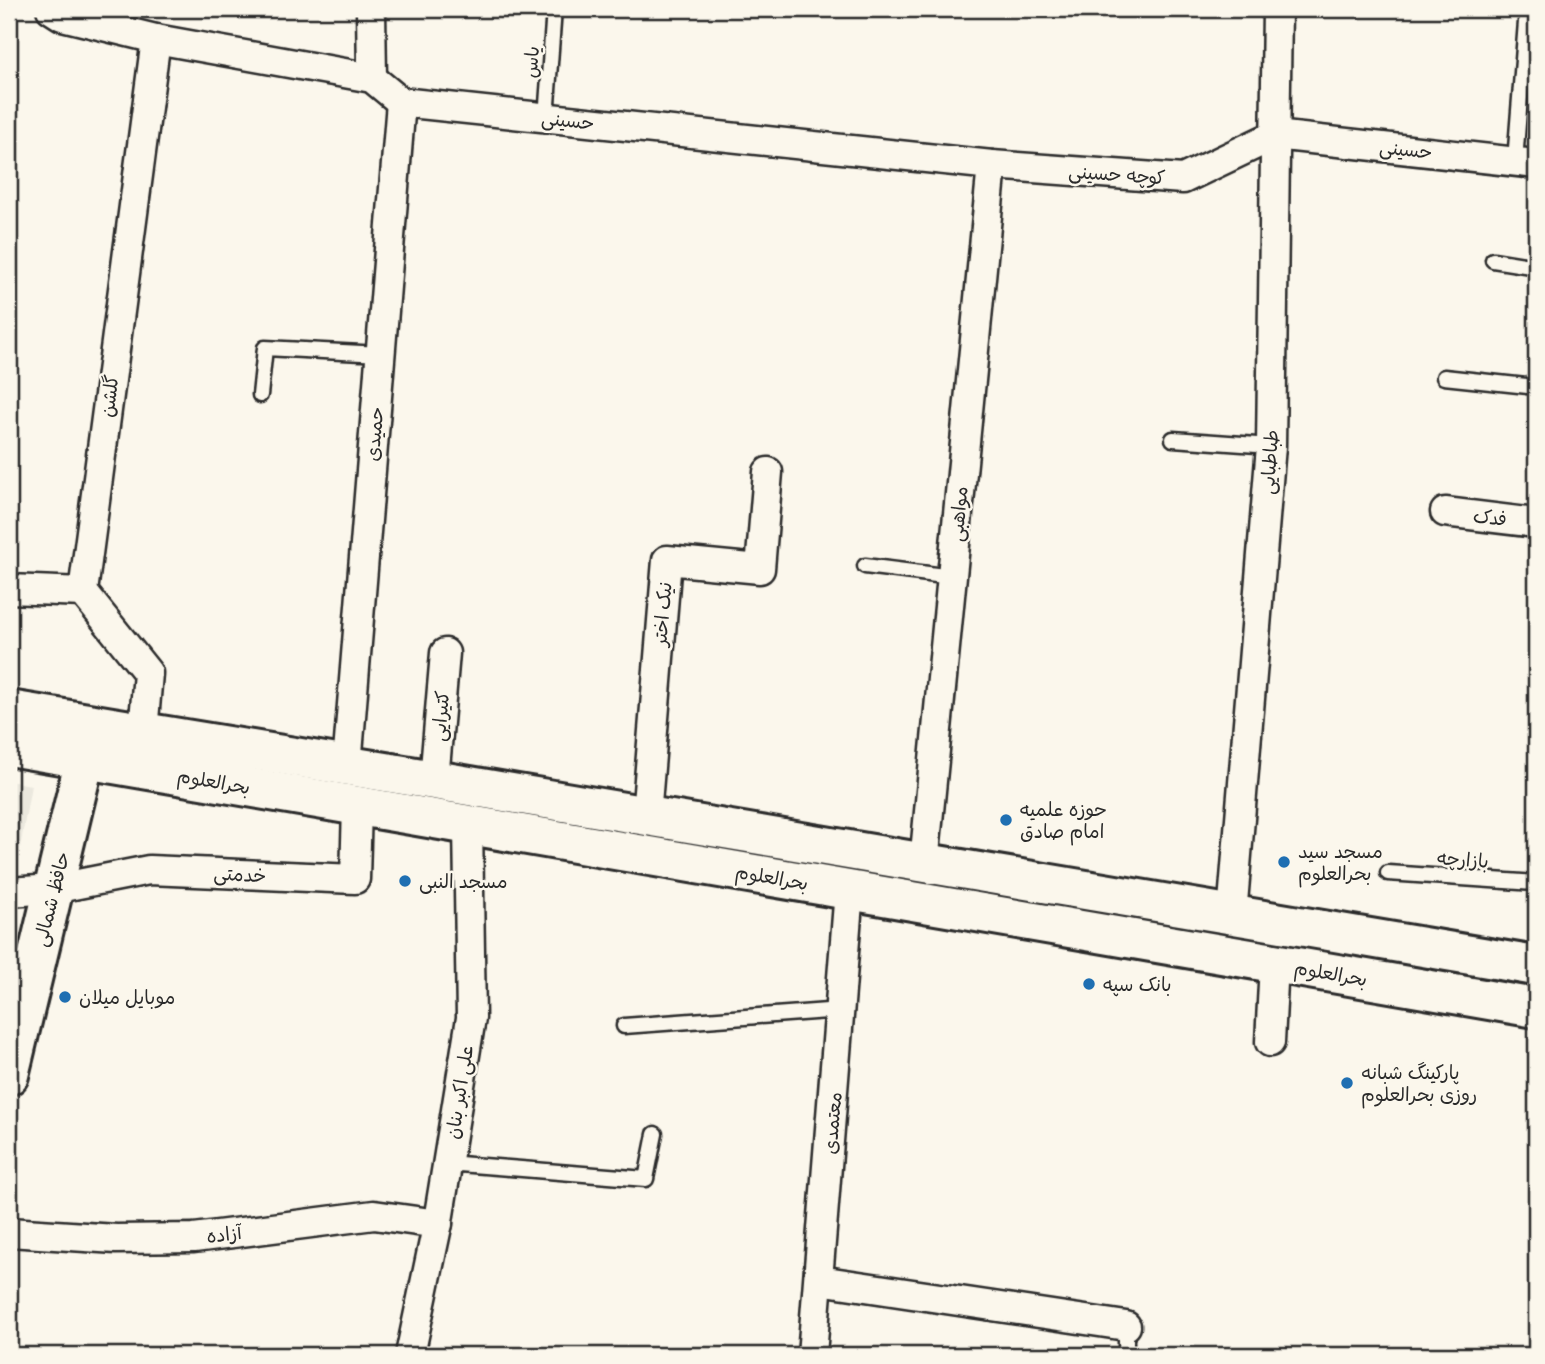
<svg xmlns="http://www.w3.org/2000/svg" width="1545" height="1364" font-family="'Balsamiq Sans','Playpen Sans Arabic',sans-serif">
  <rect width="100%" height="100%" fill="#fbf7ec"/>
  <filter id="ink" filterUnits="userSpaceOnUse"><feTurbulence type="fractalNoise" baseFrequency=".0143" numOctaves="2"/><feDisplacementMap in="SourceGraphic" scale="14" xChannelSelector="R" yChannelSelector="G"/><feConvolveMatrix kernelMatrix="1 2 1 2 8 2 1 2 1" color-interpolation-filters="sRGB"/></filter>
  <g filter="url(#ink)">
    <!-- built -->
    <path fill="#ebe8de" d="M9 781 31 785 13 889 9 890Z"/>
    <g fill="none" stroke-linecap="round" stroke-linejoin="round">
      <defs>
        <g id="lane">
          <path d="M546 118 554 9"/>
          <path d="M1515 161 1527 9"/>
          <path d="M1493 260 1536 267"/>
          <path d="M1444 377 1536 387"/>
          <path d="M260 395 265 348 381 354"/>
          <path d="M1173 439 1271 446"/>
          <path d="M865 566 952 577"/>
          <path d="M1388 873 1536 883"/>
          <path d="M624 1026 841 1010"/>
          <path d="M447 1163 646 1179 655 1134"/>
          <path d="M1126 1326V1355"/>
        </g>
        <g id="street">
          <path d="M51 9 62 16 156 39 372 78 401 102 992 165 1183 179 1275 135"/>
          <path d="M371 9 372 78"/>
          <path d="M1275 135 1536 164"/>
          <path d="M1445 512 1536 523"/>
          <path d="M9 589 83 592"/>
          <path d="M143 732 148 673 83 592 156 39"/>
          <path d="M347 766 401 102"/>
          <path d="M434 780 445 653"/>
          <path d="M646 816 667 560 760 569 768 472"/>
          <path d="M924 863 992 165"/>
          <path d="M9 892 53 889 149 870 355 879 357 806"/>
          <path d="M1232 915 1271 446 1277 9"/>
          <path d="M1270 1042 1274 963"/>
          <path d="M9 1232 116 1239 194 1238 374 1215 438 1224"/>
          <path d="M819 1280 1126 1326"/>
          <path d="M410 1355 437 1227 471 1018 468 825"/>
          <path d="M812 1355 849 890"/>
        </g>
        <g id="secondary">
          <path d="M9 710 434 780 1536 966"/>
          <path d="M9 746 1536 1008"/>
          <path d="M9 1075 91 733"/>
        </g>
      </defs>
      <!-- lane casing -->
      <use href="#lane" stroke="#2b2b2b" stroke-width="19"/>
      <!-- street casing -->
      <use href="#street" stroke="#2b2b2b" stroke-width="33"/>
      <!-- secondary casing -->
      <use href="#secondary" stroke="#2b2b2b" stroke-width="44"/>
      <!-- lane -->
      <use href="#lane" stroke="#fbf7ec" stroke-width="14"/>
      <!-- street -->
      <use href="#street" stroke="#fbf7ec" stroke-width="28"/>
      <!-- secondary -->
      <use href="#secondary" stroke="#fbf7ec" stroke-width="38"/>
    </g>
  </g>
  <!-- markers -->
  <g fill="#1f6fb2" stroke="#fbf7ec" stroke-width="2.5">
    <circle cx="1006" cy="820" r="7"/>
    <circle cx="1284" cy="862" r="7"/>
    <circle cx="405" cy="881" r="7"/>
    <circle cx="1089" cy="984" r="7"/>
    <circle cx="65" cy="997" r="7"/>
    <circle cx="1347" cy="1083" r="7"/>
  </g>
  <g text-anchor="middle" stroke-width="5" stroke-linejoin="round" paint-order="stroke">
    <!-- street labels -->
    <g font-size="19" fill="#2b2b2b" stroke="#fbf7ec">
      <text transform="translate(531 62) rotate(-86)" y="7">یاس</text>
      <text transform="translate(568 120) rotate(6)" y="7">حسینی</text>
      <text transform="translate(1406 149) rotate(6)" y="7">حسینی</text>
      <text transform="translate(1117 174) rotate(4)" y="7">کوچه حسینی</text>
      <text transform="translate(109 396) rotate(-83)" y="7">گلشن</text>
      <text transform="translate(374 434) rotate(-85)" y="7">حمیدی</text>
      <text transform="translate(1269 462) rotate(-86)" y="7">طباطبایی</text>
      <text transform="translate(958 514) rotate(-85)" y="7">مواهبی</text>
      <text transform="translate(1490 517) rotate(6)" y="7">فدک</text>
      <text transform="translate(662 614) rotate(-85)" y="7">نیک اختر</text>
      <text transform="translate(440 716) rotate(-85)" y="7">کتیرایی</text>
      <text transform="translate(214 781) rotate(10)" y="7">بحرالعلوم</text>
      <text transform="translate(1463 859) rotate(4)" y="7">بازارچه</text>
      <text transform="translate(240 874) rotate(3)" y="7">خدمتی</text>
      <text transform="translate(772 877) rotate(10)" y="7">بحرالعلوم</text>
      <text transform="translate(51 899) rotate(-76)" y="7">حافظ شمالی</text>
      <text transform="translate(1331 973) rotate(10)" y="7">بحرالعلوم</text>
      <text transform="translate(459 1092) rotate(-81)" y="7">علی اکبر بنان</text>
      <text transform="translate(832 1123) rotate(-85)" y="7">معتمدی</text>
      <text transform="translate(224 1234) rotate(-7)" y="7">آزاده</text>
    </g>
    <!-- poi labels -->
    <g font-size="19" fill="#2b2b2b" stroke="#fbf7ec" text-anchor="start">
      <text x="1020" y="816">حوزه علمیه<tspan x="1020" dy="22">امام صادق</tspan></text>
      <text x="1298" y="858">مسجد سید<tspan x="1298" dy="22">بحرالعلوم</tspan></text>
      <text x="419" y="888">مسجد النبی</text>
      <text x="1103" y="991">بانک سپه</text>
      <text x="79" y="1004">موبایل میلان</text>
      <text x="1361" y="1079">پارکینگ شبانه<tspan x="1361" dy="22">روزی بحرالعلوم</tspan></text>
    </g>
  </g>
  <!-- margin -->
  <rect width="1545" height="1364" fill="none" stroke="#fbf7ec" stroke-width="35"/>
  <rect x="18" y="18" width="1510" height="1329" fill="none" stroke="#2b2b2b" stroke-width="2.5" filter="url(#ink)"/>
</svg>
